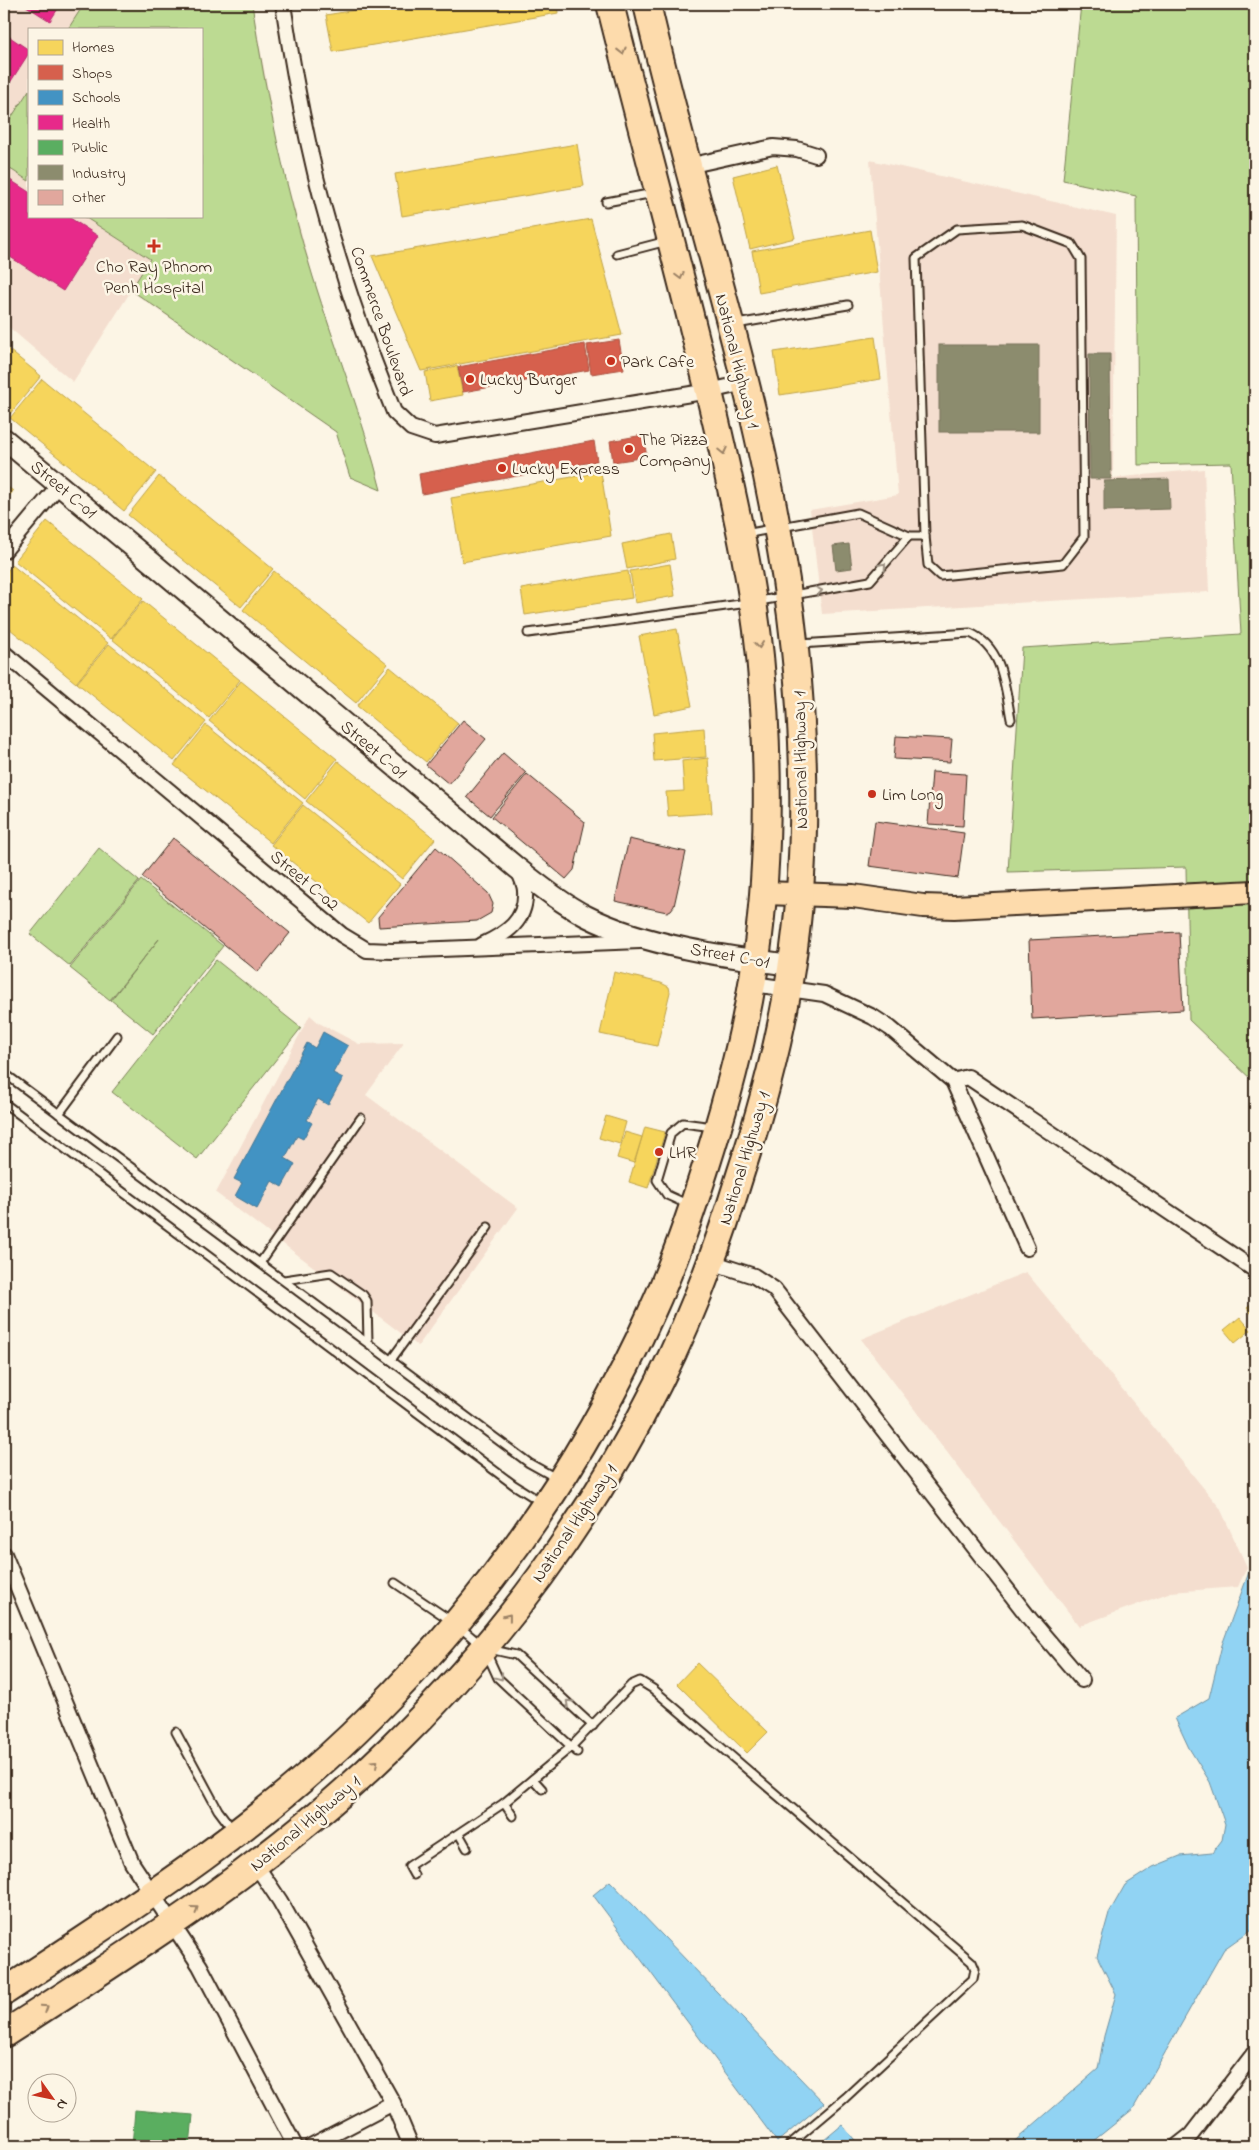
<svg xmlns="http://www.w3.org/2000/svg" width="1259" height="2150" font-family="'Indie Flower',sans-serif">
  <rect width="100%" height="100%" fill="#fcf5e5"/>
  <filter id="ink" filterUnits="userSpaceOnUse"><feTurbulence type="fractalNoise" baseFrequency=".02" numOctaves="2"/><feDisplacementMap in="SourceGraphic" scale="10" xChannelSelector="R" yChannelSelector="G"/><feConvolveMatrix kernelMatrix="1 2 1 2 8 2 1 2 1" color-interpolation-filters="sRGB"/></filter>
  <g filter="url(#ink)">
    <!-- built -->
    <g fill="#f4decf" fill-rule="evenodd">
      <path d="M4 4H252L280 156 313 276 373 458 381 490 350 477 336 432 131 291 73 382 4 323ZM29 29H201V216H29Z"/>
      <path d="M870 160 1116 216 1113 478 1204 469 1209 592 822 614 810 510 898 495Z"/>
      <path d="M310 1015 319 1023 359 1044 404 1043 366 1095 518 1208 418 1346 216 1193Z"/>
      <path d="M1026 1272 1220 1508 1247 1567 1238 1587 1171 1592 1079 1626 861 1339Z"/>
    </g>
    <!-- green -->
    <g fill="#bcda92" stroke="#7c8258">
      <path d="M84 4H252C266 96 285 188 313 277 335 348 363 418 381 490L350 477 336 432 131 290 150 259 83 216H201V29H68Z"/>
      <path d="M1081 4H1255V1083L1189 1020 1186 867 1008 872 1022 648 1241 634 1231 463 1138 465 1136 196 1063 180Z"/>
      <path d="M29 90V181L4 165V129Z"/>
      <path d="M99 848 139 881 70 966 30 934Z"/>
      <path d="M141 880 223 946 153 1034 111 1000 159 939 110 1000 70 968Z"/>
      <path d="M216 960 301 1028 197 1159 112 1092Z"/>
    </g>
    <!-- water -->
    <g fill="#91d3f3" stroke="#6f8f9e">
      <path d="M1255 1556V1927L1224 1949 1133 2109 1087 2146H1009L1098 2069 1104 2036 1116 1994 1097 1956 1109 1913 1125 1885 1153 1867 1180 1856 1212 1853 1222 1840 1225 1824 1210 1782 1189 1748 1175 1718 1209 1698 1222 1645Z"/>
      <path d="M610 1881 824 2103 777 2142 593 1895Z"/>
      <path d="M842 2125 860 2146H817Z"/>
    </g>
    <!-- homes -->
    <g fill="#f6d55c" stroke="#bea249">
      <path d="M391 4H557L558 13 333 52 326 15Z"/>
      <path d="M577 144 584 186 402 216 395 174Z"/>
      <path d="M777 165 795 238 750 249 733 176Z"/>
      <path d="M591 219 622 335 421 371 372 256Z"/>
      <path d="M870 230 877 272 759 293 752 251Z"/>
      <path d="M875 337 881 379 780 395 774 352Z"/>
      <path d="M4 346 41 376 9 415 4 411Z"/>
      <path d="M457 366 463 395 430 401 425 372Z"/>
      <path d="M42 379 156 472 124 511 10 418Z"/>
      <path d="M601 472 611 536 462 562 451 498Z"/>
      <path d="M159 476 273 569 241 607 128 515Z"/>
      <path d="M4 484 13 491 4 503Z"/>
      <path d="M47 521 143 599 111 639 15 561Z"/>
      <path d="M671 534 675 559 627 569 622 544Z"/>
      <path d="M670 564 675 596 635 603 630 571Z"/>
      <path d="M12 565 108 643 76 683 4 624V575Z"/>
      <path d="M274 571 388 664 356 703 243 610Z"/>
      <path d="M628 571 632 598 525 615 521 589Z"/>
      <path d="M143 601 240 680 209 718 112 639Z"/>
      <path d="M677 629 692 706 654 714 639 636Z"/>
      <path d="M109 644 206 722 174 761 77 683Z"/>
      <path d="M390 667 458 723 426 762 357 706Z"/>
      <path d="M241 681 337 759 305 799 209 721Z"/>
      <path d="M206 725 303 803 271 843 174 765Z"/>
      <path d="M704 728 706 757 654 761 652 733Z"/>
      <path d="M708 758 712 813 668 816 666 792 684 791 682 761Z"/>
      <path d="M338 761 435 839 402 879 306 801Z"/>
      <path d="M303 805 400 884 368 923 271 845Z"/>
      <path d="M614 972 661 983 669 987 670 992 657 1046 600 1034Z"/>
      <path d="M606 1116 626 1122 620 1144 599 1138Z"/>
      <path d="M645 1127 665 1132 648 1188 629 1182Z"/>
      <path d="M625 1132 642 1137 634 1163 617 1158Z"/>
      <path d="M1255 1301V1318L1247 1308Z"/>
      <path d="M1240 1317 1251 1330 1235 1343 1224 1330Z"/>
      <path d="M697 1663 768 1732 747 1753 677 1684Z"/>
    </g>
    <!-- shops -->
    <g fill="#d6604d" stroke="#a8503f">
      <path d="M619 340 624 369 591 374 587 345Z"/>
      <path d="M585 344 589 370 463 392 458 367Z"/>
      <path d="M643 435 647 457 613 462 610 441Z"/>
      <path d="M594 441 597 461 422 494 419 474Z"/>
    </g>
    <!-- schools -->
    <path fill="#4393c3" stroke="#417492" d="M323 1032 348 1046 333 1073 343 1078 328 1105 318 1099 307 1120 312 1123 303 1139 297 1136 285 1158 295 1164 282 1187 272 1181 257 1209 235 1196 242 1183 234 1179 307 1043 315 1048Z"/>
    <!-- health -->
    <g fill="#e7298a" stroke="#b3296a">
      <path d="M23 4H61L50 21Z"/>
      <path d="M4 33 29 50V53L4 92Z"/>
      <path d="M4 176 29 192V216H67L98 236 63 291 4 253Z"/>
    </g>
    <!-- public -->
    <path fill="#5aae61" stroke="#51864d" d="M135 2110 193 2115 190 2146H132Z"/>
    <!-- industry -->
    <g fill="#8c8c6e" stroke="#746f56">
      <rect x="939" y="345" width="100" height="87"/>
      <path d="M1089 354H1110L1111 479H1090Z"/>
      <path d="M1169 479 1170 509 1104 511V481Z"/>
      <path d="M849 544 852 568 836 570 833 546Z"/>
    </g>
    <!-- building -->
    <g fill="#e1a79d" stroke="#3b2a1e">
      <path d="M463 720 486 739 449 784 426 765Z"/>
      <path d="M896 736 952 739 950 762 894 759Z"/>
      <path d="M503 753 526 773 490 816 467 797Z"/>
      <path d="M932 772 966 774 963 826 928 824Z"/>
      <path d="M527 774 585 822 574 870 566 879 492 817Z"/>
      <path d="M875 821 964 833 958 878 869 866Z"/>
      <path d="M173 838 290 933 258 972 142 877Z"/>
      <path d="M629 839 686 852 674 906 671 910 667 912 615 901Z"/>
      <path d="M436 847 488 893 493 904 491 913 477 921 379 927 378 917Z"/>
      <path d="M1179 932 1183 1010 1032 1019 1029 940Z"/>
    </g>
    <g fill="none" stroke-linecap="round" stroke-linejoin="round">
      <defs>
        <g id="lane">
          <path d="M606 202 654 193"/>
          <path d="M1022 225 1072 244 1081 259 1084 537 1063 564 940 576 928 565 925 536 916 258 957 229Z"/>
          <path d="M617 254 667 241"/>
          <path d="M736 324 848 305"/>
          <path d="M781 527 858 513 909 536H925"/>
          <path d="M745 534 771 529"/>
          <path d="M793 595 870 581 909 536"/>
          <path d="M759 601 783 597"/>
          <path d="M528 633 748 603"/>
          <path d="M800 644 970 633C1003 647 1005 687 1011 719"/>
          <path d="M4 1073 529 1463 556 1478"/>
          <path d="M4 1103 514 1485 541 1502"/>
          <path d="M59 1114 117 1036"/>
          <path d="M689 1205 667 1195 657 1180 671 1133 683 1123 713 1127"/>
          <path d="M260 1263 361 1118"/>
          <path d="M284 1280 331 1273 363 1295 367 1301 368 1342"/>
          <path d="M391 1360 488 1227"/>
          <path d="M395 1583 456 1624 481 1645"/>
          <path d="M489 1649 516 1655 593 1726"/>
          <path d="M487 1654 498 1678 577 1752"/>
          <path d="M176 1732 218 1810 233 1830"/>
          <path d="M533 1779 542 1789"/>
          <path d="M504 1803 513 1816"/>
          <path d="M459 1834 467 1848"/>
          <path d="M414 1875 409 1866 504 1803 571 1747 631 1685 640 1681 653 1689 972 1962 975 1969 973 1979 845 2098 788 2146"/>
        </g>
        <g id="street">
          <path d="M283 4C296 90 314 183 341 266 356 316 375 364 394 412L411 428 435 436 709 391 745 383"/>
          <path d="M688 166 773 147 797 149 816 155"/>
          <path d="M4 551 59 485"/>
          <path d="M4 653 342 935 367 950 392 951 640 941"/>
          <path d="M482 945C506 934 527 921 525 891 525 884 520 876 518 869"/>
          <path d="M753 984 824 994 873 1017 890 1028 953 1081 1027 1248"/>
          <path d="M953 1081 968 1077 1255 1270"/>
          <path d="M711 1262 754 1276 774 1289 1030 1619 1082 1680"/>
          <path d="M4 1554 132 1863 200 1966 295 2146"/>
          <path d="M256 1865 280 1901 393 2103 409 2141 408 2146"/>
          <path d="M311 2146 393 2103"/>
          <path d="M1177 2146 1191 2135 1255 2052"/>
        </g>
        <path id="secondary" d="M4 439 517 868C539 885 561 903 586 916 645 946 727 957 792 965"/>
        <path id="primary" d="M764 893 853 896 923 906 954 907 1255 892"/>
        <g id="highway">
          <path d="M4 1992C133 1908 263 1825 372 1715 489 1598 585 1461 653 1309 677 1257 695 1202 712 1147 729 1092 744 1035 753 978 770 875 770 760 760 656 753 587 738 519 723 452 689 301 647 153 610 4"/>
          <path d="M4 2034C141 1946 276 1861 393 1746 500 1642 591 1518 658 1384 692 1317 718 1247 740 1175 762 1108 781 1039 791 969 807 865 806 753 795 650 772 429 696 219 647 4"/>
        </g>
      </defs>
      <!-- lane casing -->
      <use href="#lane" stroke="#3b2a1e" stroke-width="11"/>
      <!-- street casing -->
      <use href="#street" stroke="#3b2a1e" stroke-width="18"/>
      <!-- secondary casing -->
      <use href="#secondary" stroke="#3b2a1e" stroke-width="24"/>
      <!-- primary casing -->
      <use href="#primary" stroke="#3b2a1e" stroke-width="26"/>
      <!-- highway casing -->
      <use href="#highway" stroke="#3b2a1e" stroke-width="30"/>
      <!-- lane -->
      <use href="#lane" stroke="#fcf5e5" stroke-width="7"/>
      <!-- street -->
      <use href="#street" stroke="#fcf5e5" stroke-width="14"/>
      <!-- secondary -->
      <use href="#secondary" stroke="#fcf5e5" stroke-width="20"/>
      <!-- primary -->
      <use href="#primary" stroke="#fddbac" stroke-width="22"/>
      <!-- highway -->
      <use href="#highway" stroke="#fddbac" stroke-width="26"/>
    </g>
    <!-- one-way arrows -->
    <defs><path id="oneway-chevron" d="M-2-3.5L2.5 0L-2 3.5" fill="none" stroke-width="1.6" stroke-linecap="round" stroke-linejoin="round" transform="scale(1.25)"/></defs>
    <g stroke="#9c8265">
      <use href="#oneway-chevron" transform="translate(622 51) rotate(76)"/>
      <use href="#oneway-chevron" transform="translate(680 276) rotate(75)"/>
      <use href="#oneway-chevron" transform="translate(723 451) rotate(77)"/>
      <use href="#oneway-chevron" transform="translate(759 645) rotate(83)"/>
      <use href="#oneway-chevron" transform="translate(508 1617) rotate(-52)"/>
      <use href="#oneway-chevron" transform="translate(375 1763) rotate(-42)"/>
      <use href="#oneway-chevron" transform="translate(195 1909) rotate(-36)"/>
      <use href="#oneway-chevron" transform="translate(45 2008) rotate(-33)"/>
    </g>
    <g stroke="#9c9082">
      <use href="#oneway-chevron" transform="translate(883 566) rotate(-49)"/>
      <use href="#oneway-chevron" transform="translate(819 591) rotate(-10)"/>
      <use href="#oneway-chevron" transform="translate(500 1677) rotate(53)"/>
      <use href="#oneway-chevron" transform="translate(569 1703) rotate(-137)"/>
    </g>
  </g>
  <!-- markers -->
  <g fill="#c8321e" stroke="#fcf5e5" stroke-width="2">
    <path d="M151.5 238.5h5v5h5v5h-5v5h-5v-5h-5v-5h5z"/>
    <circle cx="611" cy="361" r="5"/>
    <circle cx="470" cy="379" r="5"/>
    <circle cx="629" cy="449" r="5"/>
    <circle cx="502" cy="468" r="5"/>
    <circle cx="872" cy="794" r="5"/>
    <circle cx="659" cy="1152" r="5"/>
  </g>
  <g text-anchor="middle" stroke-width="5" stroke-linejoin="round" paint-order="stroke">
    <!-- poi labels -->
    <g font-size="18" fill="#3b2a1e" stroke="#fcf5e5" text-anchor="start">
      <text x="154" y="272" text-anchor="middle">Cho Ray Phnom<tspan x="154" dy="21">Penh Hospital</tspan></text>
      <text x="621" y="367">Park Cafe</text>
      <text x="480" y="385">Lucky Burger</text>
      <text x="639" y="445">The Pizza<tspan x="639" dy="21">Company</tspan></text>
      <text x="512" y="474">Lucky Express</text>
      <text x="882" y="800">Lim Long</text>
      <text x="669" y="1158">LHR</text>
    </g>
    <!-- street labels -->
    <g font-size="18" fill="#3b2a1e" stroke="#fcf5e5">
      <text transform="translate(382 321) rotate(71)" y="6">Commerce Boulevard</text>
      <text transform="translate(738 361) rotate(76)" y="6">National Highway 1</text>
      <text transform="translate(64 489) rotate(40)" y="6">Street C-01</text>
      <text transform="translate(374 749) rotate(40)" y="6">Street C-01</text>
      <text transform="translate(800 760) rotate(-91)" y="6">National Highway 1</text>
      <text transform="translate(305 880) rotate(40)" y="6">Street C-02</text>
      <text transform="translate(730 955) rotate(10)" y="6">Street C-01</text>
      <text transform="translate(744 1158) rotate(-73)" y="6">National Highway 1</text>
      <text transform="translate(574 1523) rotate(-56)" y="6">National Highway 1</text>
      <text transform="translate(305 1823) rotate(-40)" y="6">National Highway 1</text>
    </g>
  </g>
  <!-- margin -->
  <rect width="1259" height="2150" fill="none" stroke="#fcf5e5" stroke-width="20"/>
  <rect x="10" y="10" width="1239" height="2130" fill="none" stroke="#3b2a1e" stroke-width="2" filter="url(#ink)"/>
  <!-- legend -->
  <rect x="28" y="28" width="175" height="190" fill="#fcf5e5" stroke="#afa495"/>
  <rect x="38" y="40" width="25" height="15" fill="#f6d55c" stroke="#afa495"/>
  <text x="72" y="52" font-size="15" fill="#3b2a1e">Homes</text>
  <rect x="38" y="65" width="25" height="15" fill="#d6604d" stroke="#afa495"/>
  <text x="72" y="78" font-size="15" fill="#3b2a1e">Shops</text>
  <rect x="38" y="90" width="25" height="15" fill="#4393c3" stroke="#afa495"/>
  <text x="72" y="102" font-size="15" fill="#3b2a1e">Schools</text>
  <rect x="38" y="115" width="25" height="15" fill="#e7298a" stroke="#afa495"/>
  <text x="72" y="128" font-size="15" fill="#3b2a1e">Health</text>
  <rect x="38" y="140" width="25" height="15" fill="#5aae61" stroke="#afa495"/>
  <text x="72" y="152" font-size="15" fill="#3b2a1e">Public</text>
  <rect x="38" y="165" width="25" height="15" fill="#8c8c6e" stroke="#afa495"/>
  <text x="72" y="178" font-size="15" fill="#3b2a1e">Industry</text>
  <rect x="38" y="190" width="25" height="15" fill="#e1a79d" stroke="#afa495"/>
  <text x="72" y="202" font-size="15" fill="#3b2a1e">Other</text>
  <!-- north arrow -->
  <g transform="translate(52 2098) rotate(123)"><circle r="24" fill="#fcf5e5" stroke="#afa495"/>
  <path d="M0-4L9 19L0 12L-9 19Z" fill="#c8321e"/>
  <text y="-8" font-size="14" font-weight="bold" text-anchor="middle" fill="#3b2a1e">N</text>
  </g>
</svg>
